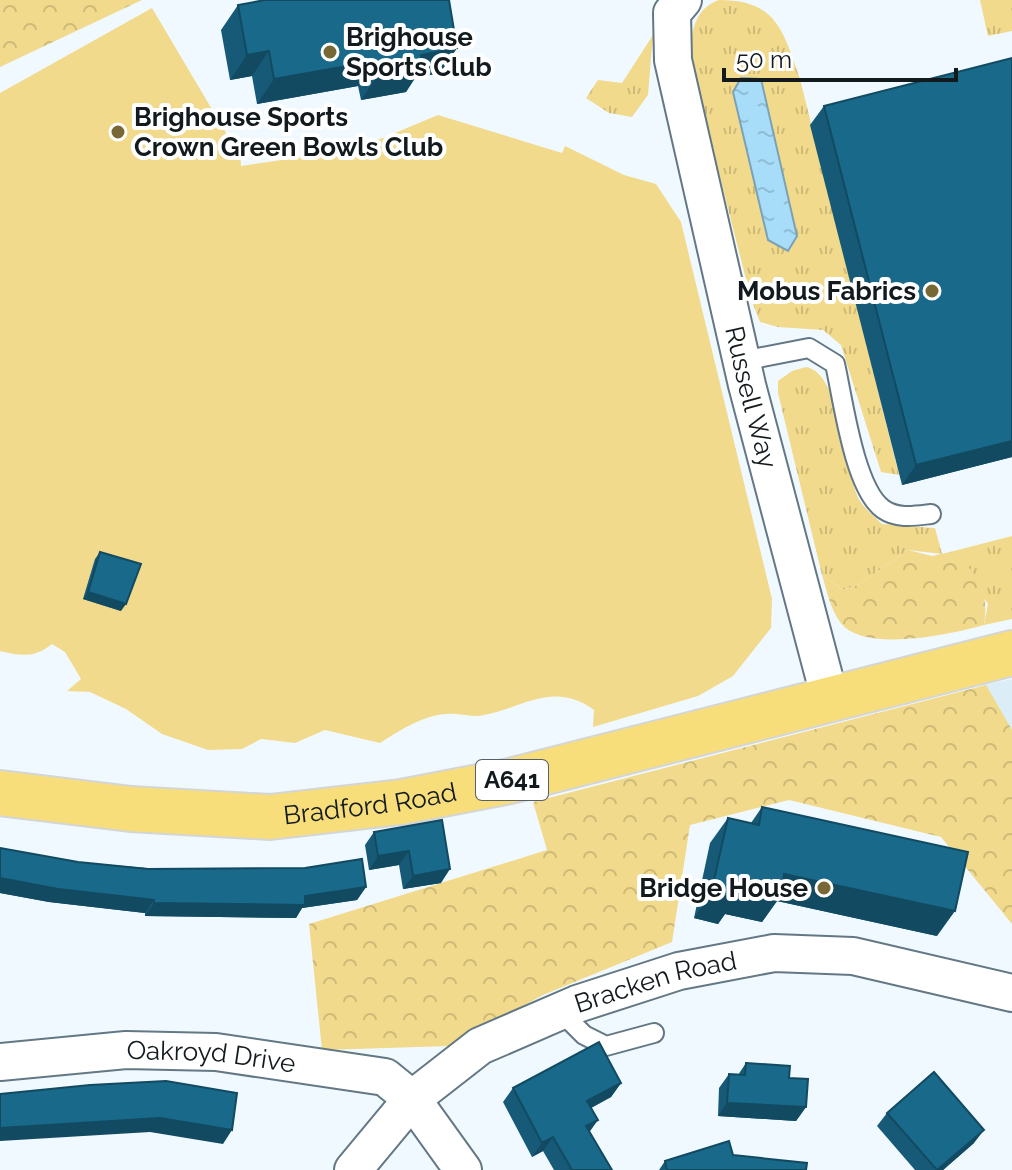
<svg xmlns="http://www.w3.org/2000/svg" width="1012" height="1170" font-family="Raleway,sans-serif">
  <defs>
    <pattern id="grass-tufts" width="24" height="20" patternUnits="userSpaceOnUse" patternTransform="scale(2)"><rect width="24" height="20" fill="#f2da8c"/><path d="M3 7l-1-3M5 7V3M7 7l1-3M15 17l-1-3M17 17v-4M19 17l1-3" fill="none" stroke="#ceba78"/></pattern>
    <pattern id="forest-crowns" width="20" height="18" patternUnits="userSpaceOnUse" patternTransform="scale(2)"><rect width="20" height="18" fill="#f2da8c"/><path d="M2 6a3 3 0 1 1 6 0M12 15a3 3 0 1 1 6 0" fill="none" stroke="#ceba78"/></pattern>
    <pattern id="water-ripples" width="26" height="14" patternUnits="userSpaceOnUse" patternTransform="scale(2)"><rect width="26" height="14" fill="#a7ddf8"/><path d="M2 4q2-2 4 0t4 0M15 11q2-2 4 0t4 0" fill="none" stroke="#8fbdd4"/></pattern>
  </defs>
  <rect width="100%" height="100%" fill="#f0f9ff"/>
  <!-- built -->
  <path fill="#dbeef8" d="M1012 679V733L983 685Z"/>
  <!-- grass -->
  <g fill="url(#grass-tufts)">
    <path d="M719 0C777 0 783 31 800 79L899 475 881 472 841 345 823 330 778 327 760 322 751 299 690 59C691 34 693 9 719 0Z"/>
    <path d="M980 0H1012V31L988 36Z"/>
    <path d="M653 35 648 95 632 117 609 113 586 98 598 80 622 83Z"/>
    <path d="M806 367C842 373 843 471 860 501 865 509 875 517 882 524L935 528 942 554 908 550 858 585 843 590 822 575 778 393V381L792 371Z"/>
    <path d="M1012 536V619L984 625 988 604 950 552Z"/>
  </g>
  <!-- forest -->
  <g fill="url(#forest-crowns)">
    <path d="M0 0H142L0 67Z"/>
    <path d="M908 550 932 556 950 552C977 569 990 593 984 625 952 634 863 654 840 622 830 608 827 591 822 575L843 590 858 585Z"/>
    <path d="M986 685 1012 730V924L941 837 789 800 690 825 672 942 543 995 450 1046 322 1050 309 924 547 850 533 802Z"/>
  </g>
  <!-- park -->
  <path fill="#f2da8c" d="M152 8 229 138 239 137 241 166 302 157 383 138 438 115 562 153 565 146 624 175 656 184 681 222 772 599 771 628 733 676 698 696 593 727 594 710C554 681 525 707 484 715 472 718 459 713 447 714 423 715 399 731 380 743L325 730 295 743 261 739 242 749 208 750 162 734 126 709 90 692 67 691 81 679 65 652 52 644C35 658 21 656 0 651V93Z"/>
  <!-- water -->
  <path fill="url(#water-ripples)" stroke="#7aa2b7" stroke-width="2" d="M741 78 761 79 797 236 788 251 768 240 733 92Z"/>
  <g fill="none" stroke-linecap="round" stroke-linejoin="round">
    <defs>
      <g id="service">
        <path d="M742 361 809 348 835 364C843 399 854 488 883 509 897 519 914 516 931 514"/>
        <path d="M560 1011 584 1035 606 1046 654 1033"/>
      </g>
      <g id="minor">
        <path id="s1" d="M683 0 672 13 673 60 747 385 830 699"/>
        <path id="s2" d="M0 1062 126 1050 216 1052 385 1077 412 1099 463 1170"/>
        <path id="s3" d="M353 1170 412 1099 480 1046 577 1004 679 971 774 953 853 956 1012 993"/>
      </g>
      <g id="primary">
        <path id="s4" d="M0 793 131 809 270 817 401 802 510 781 1012 653"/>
      </g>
    </defs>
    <!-- service casing -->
    <use href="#service" stroke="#637884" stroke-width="22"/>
    <!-- minor casing -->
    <use href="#minor" stroke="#637884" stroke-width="40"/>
    <!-- primary casing -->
    <use href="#primary" stroke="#d4d6d6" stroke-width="48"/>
    <!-- service -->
    <use href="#service" stroke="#fff" stroke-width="18"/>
    <!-- minor -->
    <use href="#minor" stroke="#fff" stroke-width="36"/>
    <!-- primary -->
    <use href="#primary" stroke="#f7de7a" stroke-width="44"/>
  </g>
  <!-- wall -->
  <g fill="#165a77">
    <path d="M238 5 457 48 440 73 415 78 406 92 361 100 358 86 257 104 252 76 230 80 221 30Z"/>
    <path d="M1012 58V457L902 485 810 125 824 106Z"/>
    <path d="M100 552 121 611 83 599 95 559Z"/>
    <path d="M762 807 937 936 777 901 762 922 725 914 718 924 694 918 710 843 728 818 751 823Z"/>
    <path d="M442 820 441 883 403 889 399 865 369 870 365 845 374 832Z"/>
    <path d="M0 848 78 862 366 887 357 900 302 908 296 918 145 916V913L49 902 0 893Z"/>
    <path d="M746 1063 789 1078 806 1107 796 1121 718 1116 719 1088 729 1074 738 1075Z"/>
    <path d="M621 1083 611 1097 591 1108 590 1132 612 1170H554L543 1151 532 1157 503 1102 513 1088Z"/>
    <path d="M887 1113 974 1143 943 1170H915L877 1126Z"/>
    <path d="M733 1155 806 1170H659L665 1161Z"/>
  </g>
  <!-- shaded-wall -->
  <g fill="#124a61">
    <path d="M457 48 440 73 415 78 406 92 361 100 378 75 421 55Z"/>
    <path d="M269 51 252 76 230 80 247 55Z"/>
    <path d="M376 61 358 86 257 104 274 79Z"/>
    <path d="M1012 441V457L902 485 916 465Z"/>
    <path d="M88 592 126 604 121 611 83 599Z"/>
    <path d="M409 851 399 865 369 870 378 856Z"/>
    <path d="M450 869 441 883 403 889 413 876Z"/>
    <path d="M784 874 955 911 937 936 777 901 762 922 725 914 718 924 694 918 711 893 738 888Z"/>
    <path d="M0 878 154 900 145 913 49 902 0 893Z"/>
    <path d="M366 887 357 900 302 908 296 918 145 916 154 903 305 896Z"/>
    <path d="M621 1083 611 1097 578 1115 587 1101Z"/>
    <path d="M727 1103 806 1107 796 1121 718 1116Z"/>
    <path d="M160 1118 232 1130 223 1144 150 1132 0 1141V1128Z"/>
    <path d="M598 1120 588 1134 586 1126Z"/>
    <path d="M984 1130 974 1143 943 1170H937Z"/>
    <path d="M553 1137 543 1151 532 1157 542 1143Z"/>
  </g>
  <!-- building -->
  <g fill="#19698a" stroke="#124a61" stroke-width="2">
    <path d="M265 0H449L457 48 421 55 423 66 378 75 376 61 274 79 269 51 247 55 238 5Z"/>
    <path d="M1012 58V441L916 465 824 106Z"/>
    <path d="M100 552 141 564 126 604 88 592Z"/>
    <path d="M762 807 968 852 955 911 784 874 780 897 738 888 736 899 711 893 728 818 759 825Z"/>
    <path d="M442 820 450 869 413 876 409 851 378 856 374 832Z"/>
    <path d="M0 848 78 862 148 869 305 868 362 859 366 887 305 896V905L154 903V900L58 889 0 878Z"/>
    <path d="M599 1042 621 1083 587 1101 598 1120 586 1126 612 1170H572L553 1137 542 1143 513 1088Z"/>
    <path d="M746 1063 790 1066 789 1078 808 1079 806 1107 727 1103 729 1074 745 1075Z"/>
    <path d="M934 1072 984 1130 937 1170 887 1113Z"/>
    <path d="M166 1081 237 1093 232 1130 160 1118 0 1128V1094L90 1085Z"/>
    <path d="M729 1141 733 1155 807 1163 806 1170H667L665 1161Z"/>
  </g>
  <!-- markers -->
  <g fill="#776835" stroke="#fff" stroke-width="3">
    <circle cx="330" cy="52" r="8"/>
    <circle cx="118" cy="132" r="8"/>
    <circle cx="932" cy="291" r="8"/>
    <circle cx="824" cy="888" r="8"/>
  </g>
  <g text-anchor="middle" stroke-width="8" stroke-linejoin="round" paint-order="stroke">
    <!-- shield labels -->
    <rect fill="#fff" stroke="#595f62" stroke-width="2" x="476" y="760" width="72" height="40" rx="6"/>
    <g font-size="24" font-weight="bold" fill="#121a1e">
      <text x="512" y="788">A641</text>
    </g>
    <!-- poi labels -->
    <g font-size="26" font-weight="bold" fill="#121a1e" stroke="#fff" text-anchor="start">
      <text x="346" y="46">Brighouse<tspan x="346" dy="30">Sports Club</tspan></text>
      <text x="134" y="126">Brighouse Sports<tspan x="134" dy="30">Crown Green Bowls Club</tspan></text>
      <text x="916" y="300" text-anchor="end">Mobus Fabrics</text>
      <text x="808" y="897" text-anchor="end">Bridge House</text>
    </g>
    <!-- street labels -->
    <g font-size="26" fill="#121a1e" stroke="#fff">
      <text dy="9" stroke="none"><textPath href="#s1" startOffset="410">Russell Way</textPath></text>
      <text dy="9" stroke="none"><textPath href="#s4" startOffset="372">Bradford Road</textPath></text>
      <text dy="9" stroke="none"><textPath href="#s3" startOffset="366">Bracken Road</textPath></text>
      <text dy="9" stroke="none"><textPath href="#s2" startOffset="212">Oakroyd Drive</textPath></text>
    </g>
  </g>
  <!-- scale -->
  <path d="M724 68v12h232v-12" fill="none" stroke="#121a1e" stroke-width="4"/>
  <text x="736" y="68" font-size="24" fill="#121a1e" stroke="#ffffff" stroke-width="6" paint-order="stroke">50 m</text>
</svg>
